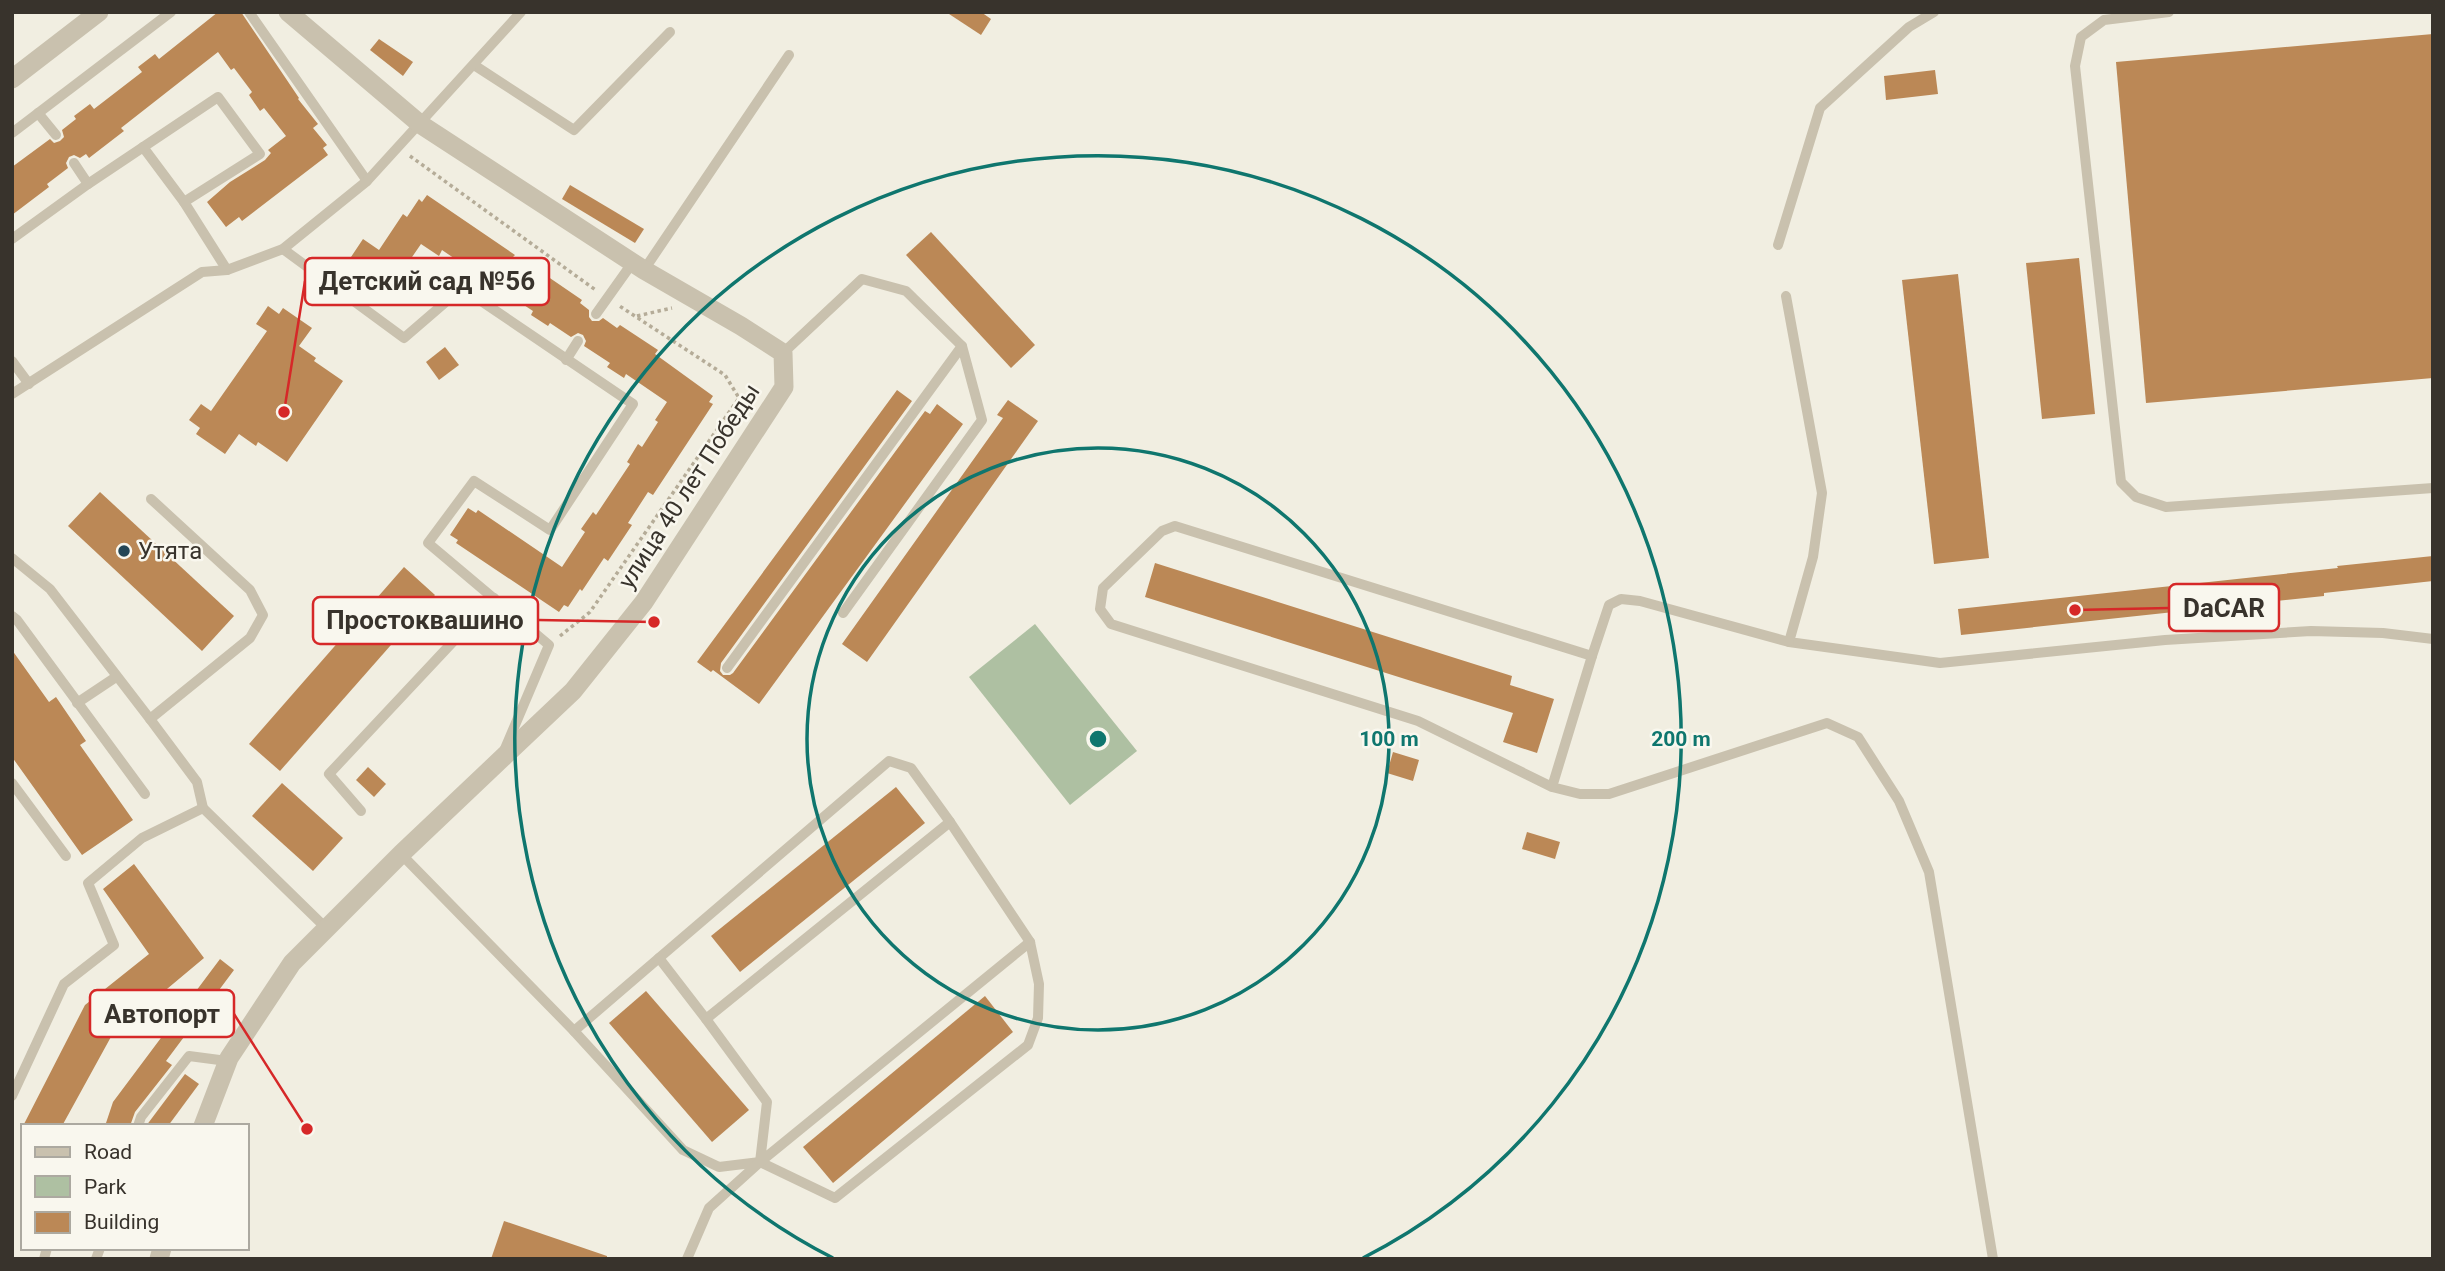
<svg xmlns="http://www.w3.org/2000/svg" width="2445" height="1271" font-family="Roboto,sans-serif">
  <rect width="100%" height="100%" fill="#f1eee1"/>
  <!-- green -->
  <path fill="#aec0a2" d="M1035 624 1137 751 1070 805 969 677Z"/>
  <!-- building -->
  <g fill="#bb8856">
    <path d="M218 12H241L299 98 298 99 318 124 313 128 327 145 323 148 328 155 242 221 239 217 226 227 207 202 230 182 265 160 271 153 268 150 286 136 264 108 260 111 249 95 252 92 234 68 231 70 218 52 121 128 124 131 89 158 86 154 80 158 74 155 69 157 66 163 68 168 47 184 49 187 12 215V167L50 139 54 143 60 141 64 137 62 130 76 119 74 116 90 104 94 109 142 72 138 67 155 54 159 59Z"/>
    <path d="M946 12H981L991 19 981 35Z"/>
    <path d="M2433 34V378L2146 403 2116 62Z"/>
    <path d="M379 39 413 62 403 76 370 50Z"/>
    <path d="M1935 70 1938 94 1886 100 1884 76Z"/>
    <path d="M570 185 644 229 635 243 562 199Z"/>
    <path d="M427 195 515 255 512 258 542 278 544 274 582 300 580 303 589 310V317L592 321H599L603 318 617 328 620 325 658 350 655 354 713 396 709 402 713 404 653 495 648 492 628 523 632 525 608 561 604 558 582 591 580 589 568 607 564 605 559 612 456 543 458 540 450 535 468 508 476 513 478 510 562 567 585 532 581 529 593 512 596 515 630 464 627 462 638 444 642 447 658 422 655 420 667 402 626 374 624 378 607 367 610 363 584 346 586 341 583 335 578 333 571 337 550 323 548 326 531 315 533 311 483 278 481 282 465 271 467 267 442 250 439 256 421 244 399 276 395 273 383 291 381 290 376 296 341 272 363 239 379 250 403 214 407 217 419 199 422 202Z"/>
    <path d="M931 232 1035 345 1011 368 906 255Z"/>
    <path d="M2079 258 2095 414 2042 419 2026 263Z"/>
    <path d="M1958 274 1989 558 1934 564 1902 280Z"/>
    <path d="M268 306 279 314 283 308 312 328 299 346 316 358 314 361 343 381 287 462 258 442 256 446 239 434 225 454 196 434 200 428 189 420 201 404 211 411 267 331 256 324Z"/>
    <path d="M445 347 459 365 439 380 426 362Z"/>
    <path d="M897 390 912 401 721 663 720 671 723 675H730L733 673 925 411 930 414 937 404 963 424 759 704 713 670 711 672 697 662Z"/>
    <path d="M1008 400 1038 421 867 662 842 644 1003 418 997 415Z"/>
    <path d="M100 492 234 616 202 651 68 526Z"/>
    <path d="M2433 556V581L2324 593V596L1961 635 1958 609 2338 568 2337 566Z"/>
    <path d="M1155 563 1512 676 1510 685 1554 699 1537 753 1503 742 1513 713 1145 597Z"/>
    <path d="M404 567 435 595 280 771 249 744Z"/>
    <path d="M12 650 49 702 56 697 86 741 80 745 133 820 82 855 12 757Z"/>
    <path d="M1393 752 1419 760 1413 781 1387 773Z"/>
    <path d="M368 767 386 784 374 797 356 780Z"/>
    <path d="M282 783 343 838 313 871 252 816Z"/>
    <path d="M896 787 925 823 740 972 711 936Z"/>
    <path d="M1527 832 1560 842 1555 859 1522 849Z"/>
    <path d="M134 864 204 958 112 1035 62 1126H23L85 1005 149 954 103 889Z"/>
    <path d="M220 959 234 970 166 1061 172 1065 135 1112 130 1126H105L113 1102Z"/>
    <path d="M646 991 749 1110 712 1142 609 1023Z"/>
    <path d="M985 996 1013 1032 833 1183 803 1147Z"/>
    <path d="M185 1074 199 1084 168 1126H146Z"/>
    <path d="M504 1221 607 1256V1259H491Z"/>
  </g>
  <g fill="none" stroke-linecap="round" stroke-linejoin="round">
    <!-- path -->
    <g stroke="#b5ac98" stroke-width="3.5" stroke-dasharray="3.5 3.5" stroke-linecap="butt">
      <path d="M410 156 597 291"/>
      <path d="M637 316 672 308"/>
      <path d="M560 636 590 612 739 398 725 375 618 305"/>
    </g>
    <!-- service -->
    <g stroke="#c9c1ae" stroke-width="10">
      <path d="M249 12 367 181"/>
      <path d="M2169 12 2104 20 2081 37 2075 66 2121 482 2136 497 2166 507 2433 488"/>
      <path d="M474 65 574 130 670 32"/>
      <path d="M38 113 56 135"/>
      <path d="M12 133 171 12"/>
      <path d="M143 147 184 202"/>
      <path d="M74 163 88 184 218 97 260 154 184 202 227 270"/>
      <path d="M12 239 88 184"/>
      <path d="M1778 245 1820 108 1909 27 1934 12"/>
      <path d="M283 249 404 338 462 288 633 404 550 530 474 481 428 543 549 645 504 751"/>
      <path d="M644 270 789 55"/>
      <path d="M1786 296 1822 493 1813 557 1789 642 1940 663 2165 640 2311 631 2383 633 2433 639"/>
      <path d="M596 314 633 262"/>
      <path d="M783 353 862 279 906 291 962 346 982 420 843 613"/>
      <path d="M566 360 578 341"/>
      <path d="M12 361 29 384"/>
      <path d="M12 394 202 272 227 270 283 249 367 181 521 12"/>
      <path d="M12 558 50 589 150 719 197 782 203 808 326 928"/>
      <path d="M12 616 17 620 145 794"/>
      <path d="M1592 656 1609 605 1621 599 1640 601 1789 642"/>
      <path d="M727 668 962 346"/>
      <path d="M77 703 116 677"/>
      <path d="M150 719 250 638 263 615 250 590 151 499"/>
      <path d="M12 783 66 856"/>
      <path d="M1552 787 1592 656 1175 526 1162 531 1103 588 1100 609 1111 624 1418 721 1552 787 1580 794H1609L1827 723 1858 737 1899 801 1929 872 1993 1259"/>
      <path d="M361 811 329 774 494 598"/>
      <path d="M401 854 574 1031 683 1150 719 1167 760 1162 835 1198 1028 1045 1038 1018 1039 984 1030 942"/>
      <path d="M659 958 889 761 911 768 950 822"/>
      <path d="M574 1031 659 958 706 1019"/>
      <path d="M12 1096 64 984 114 945 88 883 142 838 203 808"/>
      <path d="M138 1126 141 1117 189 1056 227 1061"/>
      <path d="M44 1259 47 1248"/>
      <path d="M96 1259 100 1248"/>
      <path d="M687 1259 709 1208 760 1162 1030 942 950 822 706 1019 767 1102 760 1162"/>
    </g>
    <!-- minor -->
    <g stroke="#c9c1ae" stroke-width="19">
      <path d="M12 79 99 12"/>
      <path d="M203 1126 229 1058 292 963 401 854 573 691 644 602 784 387 783 353 741 326 644 270 420 124 288 12"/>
      <path d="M159 1259 162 1248"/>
    </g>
  </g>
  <!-- distance rings -->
  <g fill="none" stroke="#0f766e" stroke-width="3.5">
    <circle cx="1098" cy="739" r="291"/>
    <path d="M833 1258A583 583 0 1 1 1363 1258"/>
  </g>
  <!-- markers -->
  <circle fill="#244656" stroke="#f9f7ee" stroke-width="2.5" cx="124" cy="551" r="7"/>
  <g text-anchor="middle" stroke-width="5" stroke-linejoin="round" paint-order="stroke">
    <!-- street labels -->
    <g font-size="24" fill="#38332c" stroke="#f9f7ee">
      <text transform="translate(689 486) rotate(-57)" y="8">улица 40 лет Победы</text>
    </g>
    <!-- poi labels -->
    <g font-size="24" fill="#38332c" stroke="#f9f7ee" text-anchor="start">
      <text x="138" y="559">Утята</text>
    </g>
  </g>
  <circle cx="1098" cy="739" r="10" fill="#0f766e" stroke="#f9f7ee" stroke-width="3.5"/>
  <g font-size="21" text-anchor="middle" font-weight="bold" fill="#0f766e" stroke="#f9f7ee" stroke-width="5" stroke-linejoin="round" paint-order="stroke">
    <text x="1389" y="746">100 m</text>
    <text x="1681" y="746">200 m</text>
  </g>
  <!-- callouts -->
  <path fill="none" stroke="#d62828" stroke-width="2.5" d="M284 412L305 281M2075 610L2169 608M654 622L538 620M307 1129L234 1014"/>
  <g fill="#d62828" stroke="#f9f7ee" stroke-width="2.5">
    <circle cx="284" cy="412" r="7"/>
    <circle cx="2075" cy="610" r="7"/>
    <circle cx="654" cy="622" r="7"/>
    <circle cx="307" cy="1129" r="7"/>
  </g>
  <g fill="#f9f7ee" stroke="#d62828" stroke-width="2.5">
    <rect x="305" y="258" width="244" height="47" rx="7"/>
    <rect x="2169" y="584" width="110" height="47" rx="7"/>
    <rect x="313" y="597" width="225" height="47" rx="7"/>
    <rect x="90" y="990" width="144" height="47" rx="7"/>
  </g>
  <g font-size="26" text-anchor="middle" font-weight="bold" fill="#38332c">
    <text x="427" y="290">Детский сад №56</text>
    <text x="2224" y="617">DaCAR</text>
    <text x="425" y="629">Простоквашино</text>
    <text x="162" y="1023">Автопорт</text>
  </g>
  <!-- border -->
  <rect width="2445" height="1271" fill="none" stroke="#38332c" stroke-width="28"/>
  <!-- legend -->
  <rect x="21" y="1124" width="228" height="126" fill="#f9f7ee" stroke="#aca9a0" stroke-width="2"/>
  <rect x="35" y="1147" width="35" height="10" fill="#c9c1ae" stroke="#aca9a0" stroke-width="2"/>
  <text x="84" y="1159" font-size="21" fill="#38332c">Road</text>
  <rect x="35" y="1176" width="35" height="21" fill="#aec0a2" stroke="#aca9a0" stroke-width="2"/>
  <text x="84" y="1194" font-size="21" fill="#38332c">Park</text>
  <rect x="35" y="1212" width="35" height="21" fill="#bb8856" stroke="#aca9a0" stroke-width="2"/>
  <text x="84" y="1229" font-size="21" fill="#38332c">Building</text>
</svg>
